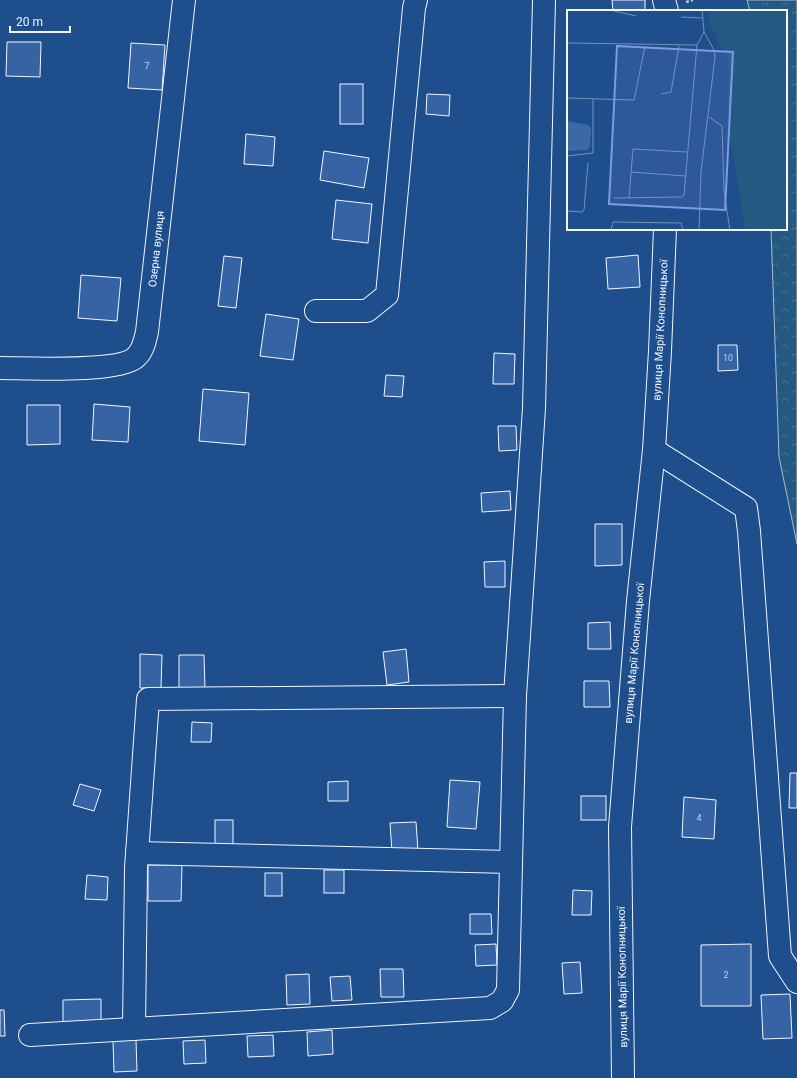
<svg xmlns="http://www.w3.org/2000/svg" width="797" height="1078" font-family="Roboto,sans-serif">
  <defs>
    <pattern id="forest-crowns" width="20" height="18" patternUnits="userSpaceOnUse"><rect width="20" height="18" fill="#245a82"/><path d="M2 6a3 3 0 1 1 6 0M12 15a3 3 0 1 1 6 0" fill="none" stroke="#447295"/></pattern>
  </defs>
  <rect width="100%" height="100%" fill="#1f4e8c"/>
  <!-- forest -->
  <path fill="url(#forest-crowns)" stroke="#a8bbd7" d="M747 0H797V544L779 457 771 229H786V11H750Z"/>
  <!-- building -->
  <g fill="#3563a3" stroke="#f2f6ff">
    <path d="M612 0H645V11H613Z"/>
    <path d="M7 42H41L40 77 6 76Z"/>
    <path d="M131 43 165 45 162 90 128 88Z"/>
    <rect x="340" y="84" width="23" height="40"/>
    <path d="M427 94 450 95 449 116 426 114Z"/>
    <path d="M246 134 275 137 273 166 244 164Z"/>
    <path d="M324 151 369 158 364 188 320 180Z"/>
    <path d="M336 200 372 204 368 243 332 239Z"/>
    <path d="M638 255 640 287 608 289 606 258Z"/>
    <path d="M224 256 242 258 236 308 218 306Z"/>
    <path d="M81 275 121 278 117 321 78 318Z"/>
    <path d="M266 314 299 319 293 360 260 356Z"/>
    <path d="M718 345H737L738 370 718 371Z"/>
    <path d="M494 353 515 354 514 384H493Z"/>
    <path d="M386 375 404 376 402 397 384 396Z"/>
    <path d="M203 389 249 393 245 445 199 441Z"/>
    <path d="M94 404 130 407 128 442 92 440Z"/>
    <path d="M27 405H60V444L27 445Z"/>
    <path d="M498 426H516L517 450 499 451Z"/>
    <path d="M510 491 511 510 482 512 481 493Z"/>
    <path d="M595 524H622V565L595 566Z"/>
    <path d="M505 561V587H485L484 562Z"/>
    <path d="M610 622 611 649H588V623Z"/>
    <path d="M406 649 409 682 387 685 383 652Z"/>
    <path d="M140 654 162 655 161 688H140Z"/>
    <path d="M179 655H204L205 688H179Z"/>
    <path d="M584 681H609L610 707H584Z"/>
    <path d="M192 722 212 723 211 742H191Z"/>
    <path d="M790 773H797V808H789Z"/>
    <path d="M450 780 480 782 476 829 447 827Z"/>
    <path d="M348 781V801H328V782Z"/>
    <path d="M80 784 101 790 94 811 73 805Z"/>
    <rect x="581" y="796" width="25" height="24"/>
    <path d="M684 797 716 800 714 839 682 837Z"/>
    <rect x="215" y="820" width="18" height="29"/>
    <path d="M416 822 418 851 392 852 390 823Z"/>
    <path d="M148 865H182L181 901H148Z"/>
    <rect x="324" y="870" width="20" height="23"/>
    <rect x="265" y="873" width="17" height="23"/>
    <path d="M87 875 108 877 107 900 85 899Z"/>
    <path d="M573 890 592 891 591 915H572Z"/>
    <path d="M470 914H491L492 934H470Z"/>
    <path d="M496 944 497 965 476 966 475 945Z"/>
    <path d="M751 944V1006H701V945Z"/>
    <path d="M580 962 582 993 564 994 562 963Z"/>
    <path d="M380 969H403L404 997H381Z"/>
    <path d="M309 974 310 1004 287 1005 286 975Z"/>
    <path d="M350 976 352 1000 332 1001 330 977Z"/>
    <path d="M790 994 792 1038 763 1039 761 995Z"/>
    <path d="M101 999V1021L63 1022V1000Z"/>
    <path d="M0 1010H4L5 1036H0Z"/>
    <path d="M332 1030 333 1054 308 1056 307 1032Z"/>
    <path d="M273 1035 274 1056 248 1057 247 1036Z"/>
    <path d="M113 1040H136L137 1071 114 1072Z"/>
    <path d="M205 1040 206 1063 184 1064 183 1041Z"/>
  </g>
  <g fill="none" stroke-linecap="round" stroke-linejoin="round">
    <defs>
      <g id="minor">
        <path d="M664 0 667 11"/>
        <path d="M316 311H367L387 295 414 8 416 0"/>
        <path d="M0 368C26 368 120 373 136 357 143 351 145 340 147 332L184 0"/>
        <path d="M654 450 746 508 749 531 780 956 797 982"/>
        <path d="M137 853 511 862"/>
        <path d="M134 1029 136 868 148 699 515 696"/>
        <path d="M30 1035 490 1008 502 1001 508 990 515 696 534 408 544 0"/>
        <path d="M623 1078 620 827 638 601 654 450 660 351 665 229"/>
      </g>
    </defs>
    <!-- minor casing -->
    <use href="#minor" stroke="#f2f6ff" stroke-width="24"/>
    <!-- path -->
    <path stroke="#b3c4dc" stroke-width="2.5" stroke-dasharray="3 2" stroke-linecap="butt" d="M686 2 693 0"/>
    <!-- minor -->
    <use href="#minor" stroke="#1f4e8c" stroke-width="22"/>
  </g>
  <g text-anchor="middle" stroke-width="3" stroke-linejoin="round" paint-order="stroke">
    <!-- number labels -->
    <g font-size="9" fill="#c3d1e8">
      <text x="147" y="69">7</text>
      <text x="728" y="361">10</text>
      <text x="699" y="821">4</text>
      <text x="726" y="978">2</text>
    </g>
    <!-- street labels -->
    <g font-size="11" fill="#f2f6ff" stroke="#1f4e8c">
      <text transform="translate(156 249) rotate(-84)" y="4">Озерна вулиця</text>
      <text transform="translate(660 330) rotate(-87)" y="4">вулиця Марії Конопницької</text>
      <text transform="translate(634 653) rotate(-85)" y="4">вулиця Марії Конопницької</text>
      <text transform="translate(622 977) rotate(-91)" y="4">вулиця Марії Конопницької</text>
    </g>
  </g>
  <!-- overview -->
  <g transform="translate(567 10)">
    <rect width="220" height="220" fill="#1f4e8c"/>
    <path d="M141 0H220V220H178L160 109 162 57 159 42 152 35 142 11Z" fill="#245a82"/>
    <path d="M0 111 21 115 24 118 23 137 20 140 0 141Z" fill="#3b69a3"/>
    <path fill="none" stroke="#7391ba" stroke-width="1" d="M43 0 69 6M114 7 135 8M0 33 130 35 137 22 135 0M94 84 104 82 112 36M0 88 67 90 78 36M142 107 155 116 157 182 163 220M0 146 26 143V89M64 162 118 166M47 188 114 187 117 185 130 35M62 188 66 139 120 142M0 201 15 202 17 200 21 153M44 220 46 212 114 213 116 220M132 220 134 162 148 47 147 40 137 22"/>
    <path fill="#7d9aea" fill-opacity="0.15" stroke="#7d9aea" stroke-width="2" d="M50 36 166 42 158 200 42 194Z"/>
    <rect width="220" height="220" fill="none" stroke="#f2f6ff" stroke-width="2"/>
  </g>
  <!-- scale -->
  <path d="M10 26v6h60v-6" fill="none" stroke="#f2f6ff" stroke-width="2"/>
  <text x="16" y="26" font-size="12" fill="#f2f6ff" stroke="#1f4e8c" stroke-width="3" paint-order="stroke">20 m</text>
</svg>
